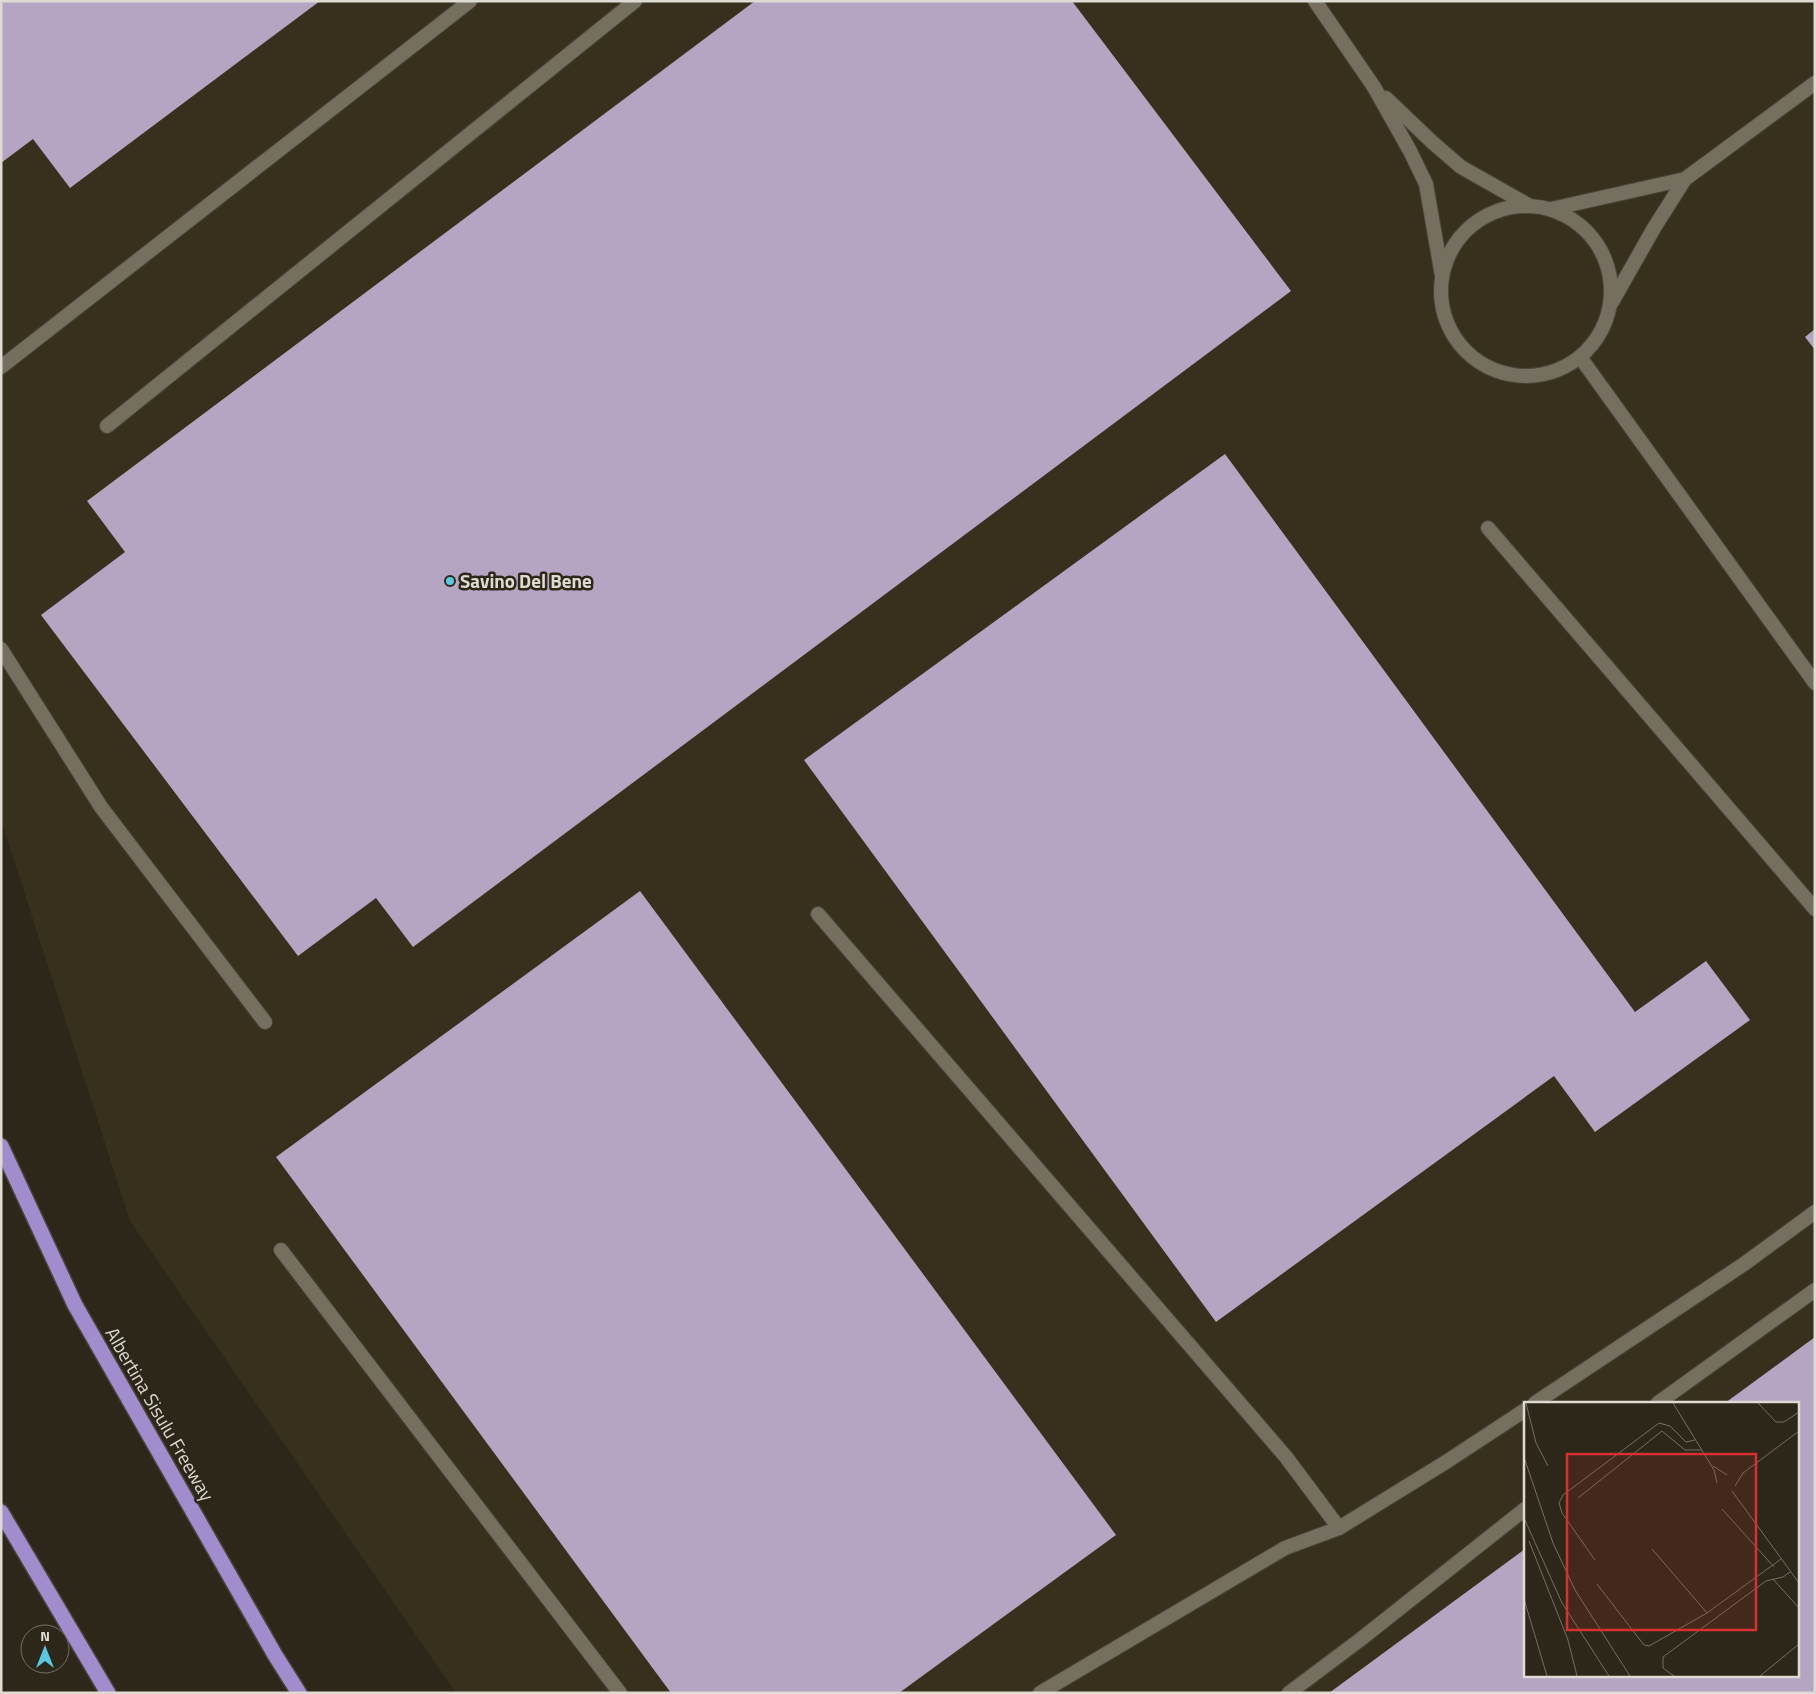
<svg xmlns="http://www.w3.org/2000/svg" width="1816" height="1694" font-family="'Titillium Web',sans-serif">
  <rect width="100%" height="100%" fill="#2c2719"/>
  <!-- built -->
  <path fill="#37301c" fill-rule="evenodd" d="M1 1H1815V1693H456L130 1221 1 820ZM1525 1403H1797V1675H1525Z"/>
  <!-- building -->
  <g fill="#b5a5c2">
    <path d="M1 1H320L70 188 33 139 1 163Z"/>
    <path d="M755 1H1072L1291 291 413 947 376 898 298 956 41 615 125 552 87 501Z"/>
    <path d="M1815 329V350L1805 337Z"/>
    <path d="M1225 454 1635 1012 1706 961 1750 1020 1595 1132 1554 1076 1216 1322 804 760Z"/>
    <path d="M640 891 1116 1535 899 1693H671L276 1157Z"/>
    <path d="M1815 1337V1693H1329L1525 1549V1675H1797V1403H1725Z"/>
  </g>
  <g fill="none" stroke-linecap="round" stroke-linejoin="round">
    <defs>
      <g id="service">
        <path d="M1315 1 1374 87 1410 151 1426 184 1442 276"/>
        <path d="M1386 98 1432 142 1461 167 1530 206"/>
        <path d="M1 367 470 1"/>
        <path d="M107 426 635 1"/>
        <path d="M1488 528 1815 909"/>
        <path d="M1 649 101 807 265 1022"/>
        <path d="M818 914 1286 1457 1339 1528 1446 1462 1525 1410"/>
        <path d="M281 1250 620 1693"/>
        <path d="M1535 1403 1744 1264 1815 1212"/>
        <path d="M1658 1403 1815 1290"/>
        <path d="M1040 1693 1285 1548 1339 1528"/>
        <path d="M1289 1693 1361 1639 1525 1509"/>
      </g>
      <g id="minor">
        <circle cx="1526" cy="291" r="85"/>
        <path d="M1551 209 1685 179"/>
        <path d="M1612 302 1654 228 1685 179 1815 83"/>
        <path d="M1580 357 1815 683"/>
      </g>
      <g id="motorway">
        <path d="M1 1146 75 1305 275 1655 299 1693"/>
        <path d="M1 1512 108 1693"/>
      </g>
    </defs>
    <!-- service casing -->
    <use href="#service" stroke="#49453a" stroke-width="16"/>
    <!-- minor casing -->
    <use href="#minor" stroke="#49453a" stroke-width="16"/>
    <!-- motorway casing -->
    <use href="#motorway" stroke="#49453a" stroke-width="18"/>
    <!-- service -->
    <use href="#service" stroke="#746f5f" stroke-width="14"/>
    <!-- minor -->
    <use href="#minor" stroke="#746f5f" stroke-width="14"/>
    <!-- motorway -->
    <use href="#motorway" stroke="#a18cce" stroke-width="15"/>
  </g>
  <!-- markers -->
  <circle fill="#58c9e3" stroke="#2c2719" stroke-width="2" cx="450" cy="581" r="5"/>
  <g text-anchor="middle" stroke-width="5" stroke-linejoin="round" paint-order="stroke">
    <!-- poi labels -->
    <g font-size="19" font-weight="bold" fill="#dedbd2" stroke="#2c2719" text-anchor="start">
      <text x="460" y="588">Savino Del Bene</text>
    </g>
    <!-- street labels -->
    <g font-size="19" fill="#dedbd2" stroke="#2c2719">
      <text transform="translate(160 1414) rotate(60)" y="7">Albertina Sisulu Freeway</text>
    </g>
  </g>
  <!-- overview -->
  <g transform="translate(1524 1402)">
    <rect width="275" height="275" fill="#2c2719"/>
    <path fill="none" stroke="#736f63" stroke-width="1" d="M2 1 12 41 24 64M149 1 190 68 193 81M234 1 252 20H260L275 10M0 55 29 141 51 188 106 274M189 64 203 73M211 84 219 71 275 29M208 89 275 181M54 96 138 29 161 48H178M198 107 250 165M0 116 38 201 85 274M5 139 44 238 53 274M128 147 183 211 257 157M71 158 38 111 35 101 39 93 135 21 146 24 162 40 171 38M249 177 275 206M73 182 120 243 125 244 183 211M0 197 23 274M150 274 139 266V255L242 179 259 175 266 170M236 274 275 242"/>
    <path fill="#d63130" fill-opacity="0.15" stroke="#d63130" stroke-width="2.5" d="M43 52H232V228H43Z"/>
    <rect width="275" height="275" fill="none" stroke="#dedbd2" stroke-width="2.5"/>
  </g>
  <!-- border -->
  <rect width="1816" height="1694" fill="none" stroke="#dedbd2" stroke-width="5"/>
  <!-- north arrow -->
  <g transform="translate(45 1649)"><circle r="24" fill="#2c2719" stroke="#736f63"/>
  <path d="M0-4L9 19L0 12L-9 19Z" fill="#58c9e3"/>
  <text y="-8" font-size="14" font-weight="bold" text-anchor="middle" fill="#dedbd2">N</text>
  </g>
</svg>
